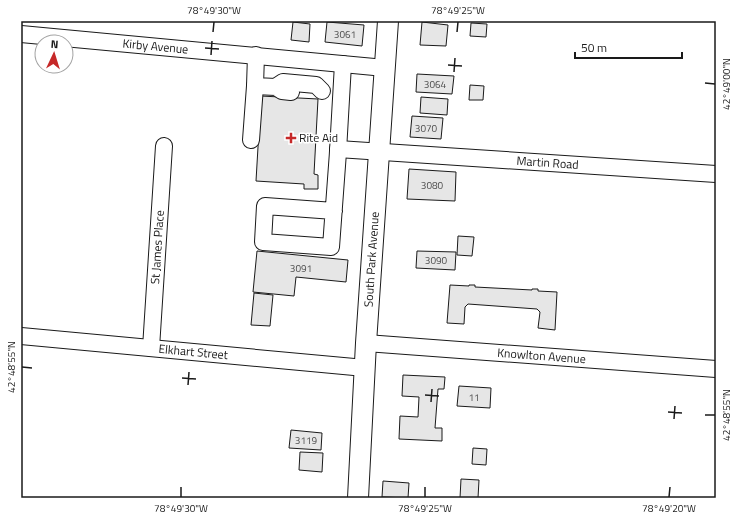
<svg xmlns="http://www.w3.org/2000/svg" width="737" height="519" font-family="'Titillium Web',sans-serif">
  <rect width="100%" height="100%" fill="#fff"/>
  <!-- building -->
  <g fill="#e6e6e6" stroke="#1a1a1a">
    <path d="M293 22 310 24 309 42 291 40Z"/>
    <path d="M327 22 364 25 362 46 325 42Z"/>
    <path d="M422 22 448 25 446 46 420 45Z"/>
    <path d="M471 23 487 24 486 37 470 36Z"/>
    <path d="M417 74 454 76 452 94 416 92Z"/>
    <path d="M470 85 484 86 483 100H469Z"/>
    <path d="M261 96 318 99 314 174 318 175V189H304V184L256 181Z"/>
    <path d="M421 97 448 99 447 115 420 113Z"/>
    <path d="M412 116 443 118 441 139 410 137Z"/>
    <path d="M409 169 456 172 455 201 407 199Z"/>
    <path d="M458 236 474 237 472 256 457 255Z"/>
    <path d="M257 251 348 260 346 282 296 277 294 296 253 292Z"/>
    <path d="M417 251 456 252 455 270 416 268Z"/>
    <path d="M450 285 469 286V285H475V287L532 290V289H538V291L557 292 555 330 538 328 540 312 537 309 468 304 465 307 464 324 447 323Z"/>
    <path d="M254 293 273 295 270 326 251 325Z"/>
    <path d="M403 375 445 377 444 389H438L435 428H442V441L399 439 400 416 418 417 419 397 402 396Z"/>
    <path d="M459 386 491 388 490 408 457 406Z"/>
    <path d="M291 430 322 433 321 450 289 448Z"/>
    <path d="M473 448 487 449 486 465 472 464Z"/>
    <path d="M300 452 323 453 322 472 299 470Z"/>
    <path d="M461 479 479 480 478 498H460Z"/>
    <path d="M383 481 409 483 408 498 382 497Z"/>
  </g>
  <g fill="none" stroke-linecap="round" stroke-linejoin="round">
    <defs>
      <g id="minor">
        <path id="s1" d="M21 34 385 68"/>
        <path d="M256 55 255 86 276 87 282 91 291 92"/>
        <path d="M277 86 283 82 316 85 322 91"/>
        <path d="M251 140 255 86"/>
        <path id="s2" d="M338 149 716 174"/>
        <path d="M334 211 265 206 263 242 331 247C336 186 340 125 343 64"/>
        <path id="s3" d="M21 336 365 368"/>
        <path id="s4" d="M366 343 716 369"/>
        <path id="s5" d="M151 348 164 146"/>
      </g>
      <g id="major">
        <path id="s6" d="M358 498 366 343 388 21"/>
      </g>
    </defs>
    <!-- minor casing -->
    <use href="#minor" stroke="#1a1a1a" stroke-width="18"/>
    <!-- major casing -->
    <use href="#major" stroke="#1a1a1a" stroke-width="22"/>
    <!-- minor -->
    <use href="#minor" stroke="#fff" stroke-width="16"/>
    <!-- major -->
    <use href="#major" stroke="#fff" stroke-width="20"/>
  </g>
  <!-- ticks -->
  <path fill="none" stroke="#1a1a1a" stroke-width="1.5" d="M213 32 214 22M457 32 458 22M205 48 219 49M211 55 212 41M448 65 462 66M454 72 455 58M705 83 715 84M22 367 32 368M182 378 196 379M188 385 189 372M425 395 439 396M431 402 432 389M668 412 682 413M705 415H715M674 419 675 406M181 497V487M425 497V487M669 497 670 487"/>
  <!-- markers -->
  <path fill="#c62828" stroke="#fff" stroke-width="1.5" d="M289 132h4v4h4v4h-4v4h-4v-4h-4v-4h4z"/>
  <g text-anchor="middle" stroke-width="3" stroke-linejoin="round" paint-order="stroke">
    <!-- number labels -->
    <g font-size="10" fill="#4d4d4d">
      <text x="345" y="38">3061</text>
      <text x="435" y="88">3064</text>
      <text x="426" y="132">3070</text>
      <text x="432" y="189">3080</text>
      <text x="436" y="264">3090</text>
      <text x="301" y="272">3091</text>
      <text x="474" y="401">11</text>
      <text x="306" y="444">3119</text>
    </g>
    <!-- street labels -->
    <g font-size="12" fill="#1a1a1a" stroke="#fff">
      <text dy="4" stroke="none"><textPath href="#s1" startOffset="135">Kirby Avenue</textPath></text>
      <text dy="4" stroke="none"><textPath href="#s2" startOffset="210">Martin Road</textPath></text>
      <text dy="4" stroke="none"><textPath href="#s5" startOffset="101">St James Place</textPath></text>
      <text dy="4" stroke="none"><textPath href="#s6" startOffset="239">South Park Avenue</textPath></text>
      <text dy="4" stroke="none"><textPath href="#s3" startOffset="173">Elkhart Street</textPath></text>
      <text dy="4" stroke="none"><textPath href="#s4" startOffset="176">Knowlton Avenue</textPath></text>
    </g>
    <!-- poi labels -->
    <g font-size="12" fill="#1a1a1a" stroke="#fff" text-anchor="start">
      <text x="299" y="142">Rite Aid</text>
    </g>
  </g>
  <!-- border -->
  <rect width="737" height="519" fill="none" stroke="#ffffff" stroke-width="44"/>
  <!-- north arrow -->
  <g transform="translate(54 54) rotate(4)"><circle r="19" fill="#ffffff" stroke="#a3a3a3"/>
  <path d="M0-3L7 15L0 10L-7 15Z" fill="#c62828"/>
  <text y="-6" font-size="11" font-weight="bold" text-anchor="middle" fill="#1a1a1a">N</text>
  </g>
  <!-- scale -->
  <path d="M575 52v6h107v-6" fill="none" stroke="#1a1a1a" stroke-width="2"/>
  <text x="581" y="52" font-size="12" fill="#1a1a1a" stroke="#ffffff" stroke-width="3" paint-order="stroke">50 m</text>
  <rect x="22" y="22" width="693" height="475" fill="none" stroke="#1a1a1a" stroke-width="1.5"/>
  <g font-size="10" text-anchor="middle" fill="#1a1a1a">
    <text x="214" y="14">78°49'30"W</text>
    <text x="458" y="14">78°49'25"W</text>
    <text transform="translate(726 84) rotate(-90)" y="4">42°49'00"N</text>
    <text transform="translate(11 367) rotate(-90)" y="4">42°48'55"N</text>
    <text transform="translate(726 415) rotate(-90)" y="4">42°48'55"N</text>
    <text x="181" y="512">78°49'30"W</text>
    <text x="425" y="512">78°49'25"W</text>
    <text x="669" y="512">78°49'20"W</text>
  </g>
</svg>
